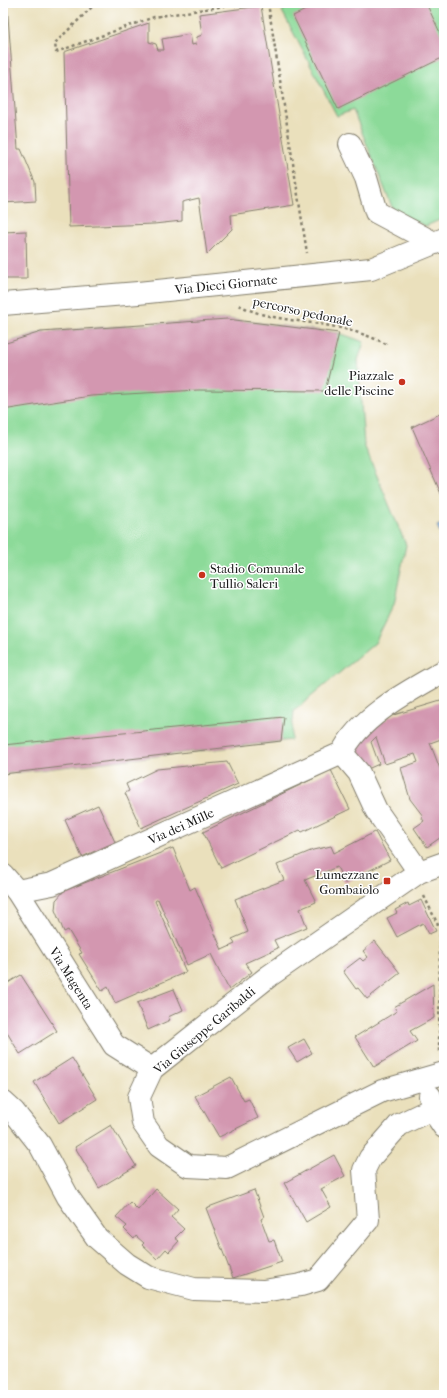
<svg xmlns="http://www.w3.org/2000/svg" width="447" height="1398" font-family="'IM FELL French Canon',serif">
  <rect width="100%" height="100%" fill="#fff"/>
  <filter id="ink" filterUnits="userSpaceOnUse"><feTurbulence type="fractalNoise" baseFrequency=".025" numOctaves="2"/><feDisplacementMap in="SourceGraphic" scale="8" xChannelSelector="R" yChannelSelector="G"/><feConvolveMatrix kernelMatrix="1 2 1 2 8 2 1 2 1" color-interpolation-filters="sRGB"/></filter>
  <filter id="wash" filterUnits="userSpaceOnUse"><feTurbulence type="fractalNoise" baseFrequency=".012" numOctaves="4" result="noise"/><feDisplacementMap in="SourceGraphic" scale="16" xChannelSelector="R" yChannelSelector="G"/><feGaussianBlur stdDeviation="0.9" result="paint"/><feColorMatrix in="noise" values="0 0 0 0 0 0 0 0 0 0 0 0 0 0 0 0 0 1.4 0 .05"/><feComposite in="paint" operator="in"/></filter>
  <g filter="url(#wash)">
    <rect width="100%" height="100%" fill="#eae0bc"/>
    <!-- green -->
    <g fill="#8cda99" stroke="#547b5a">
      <path d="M296 3H444V218L426 226 394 212 353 110 337 116 282 11Z"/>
      <path d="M227 319 339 333 364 342 358 360 364 445 406 545 394 604 375 643 294 711 291 740 3 774V344L41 332Z"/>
    </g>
    <!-- water -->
    <path fill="#78b2e9" stroke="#4a6782" d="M444 523V541L437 526Z"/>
    <g id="blocks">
      <!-- building -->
      <g fill="#d397b0">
        <path d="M3 3H7L18 149H21L35 182 36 201 3 203Z"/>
        <path d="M320 3H426L444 41V57L338 109 293 16Z"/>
        <path d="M261 6 294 205 231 215 232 229 207 254 199 198 182 202V221L154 224 69 227 64 52 149 23V42L156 44 158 50H164L162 39 190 34 192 45 196 44 197 37 202 35 199 14Z"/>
        <path d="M26 231 27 279H3V232Z"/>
        <path d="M227 319 339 333 325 391 198 390 91 396 3 410V344L41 332Z"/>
        <path d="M444 412V495L442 496 412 427Z"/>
        <path d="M444 700V738L430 743 444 779V835L427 847 414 828 424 821 421 817 423 816 410 799 401 768 418 762 415 754 385 764 376 737 371 742 379 764 363 771 351 746 371 724 388 719 387 717Z"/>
        <path d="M284 717 281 741 3 774V745Z"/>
        <path d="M227 762 238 784 141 828 125 793 129 791 126 784 157 769Z"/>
        <path d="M331 770 350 809 302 832 300 830 221 868 203 832Z"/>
        <path d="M98 805 115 842 82 857 65 820Z"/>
        <path d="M375 832 390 860 345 883 337 867 305 880 316 902 300 909 307 927 274 940 278 948 245 963 252 972 229 990 211 954 187 965 158 899 155 901 186 972 115 1003 108 987 102 991 79 954 82 953 68 930 64 932 55 910 56 900 64 891 173 848 190 890 195 887 222 950 235 944 232 939 248 932 235 899 284 880 277 865 313 850 331 846 334 853Z"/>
        <path d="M421 900 436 931 429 934 423 923 397 937 387 918 397 913 395 910 408 903 409 906Z"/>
        <path d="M375 941 400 973 367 999 358 988 356 989 343 971 360 958 363 961 368 957 363 951Z"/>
        <path d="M441 959H444V1016H442Z"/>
        <path d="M21 975 57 1031 20 1054 3 1026V986Z"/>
        <path d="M433 984 434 1018 410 1031 417 1041 374 1067 355 1037 397 1011 394 1007Z"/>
        <path d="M174 989 183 1010 168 1017 170 1020 148 1030 137 1003Z"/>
        <path d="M304 1039 312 1053 297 1062 288 1048Z"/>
        <path d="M72 1058 97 1099 59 1123 34 1082Z"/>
        <path d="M231 1077 244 1101 249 1099 258 1118 219 1137 195 1096Z"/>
        <path d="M111 1125 136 1166 99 1188 75 1147Z"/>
        <path d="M334 1155 345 1176 321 1189 331 1207 306 1222 284 1183Z"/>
        <path d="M156 1189 178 1209 171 1217 184 1229 175 1238 179 1241 169 1252 166 1249 157 1259 142 1245 144 1243 136 1236 134 1239 124 1229 127 1226 116 1217 130 1202 138 1210Z"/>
        <path d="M254 1190 264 1217 261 1219 269 1241 274 1240 282 1262 233 1278 206 1208Z"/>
      </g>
    </g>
  </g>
  <g filter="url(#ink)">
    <use href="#blocks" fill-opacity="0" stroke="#837e6c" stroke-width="1"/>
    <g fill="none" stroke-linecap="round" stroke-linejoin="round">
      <defs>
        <g id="minor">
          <path d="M350 144 366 178 376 212 434 243"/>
          <path id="s1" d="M3 304 138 293 371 269 444 239"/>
          <path d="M342 753 359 773 376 810 419 872"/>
          <path d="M444 863 419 872 269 976 152 1069 139 1097 143 1123 159 1146 188 1166 227 1168 382 1091 444 1073"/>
          <path id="s2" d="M3 875 17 891 114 1045 152 1069"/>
          <path id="s3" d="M17 891 52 884 342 753C360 716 409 691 444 671"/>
          <path d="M430 1096 432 1109 444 1127"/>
          <path d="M3 1102 14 1112 40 1145 68 1197 97 1238 127 1264 148 1277 194 1289 263 1291 301 1285 318 1280 368 1220 364 1170 370 1158 399 1125 432 1109"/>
        </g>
      </defs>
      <!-- minor casing -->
      <use href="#minor" stroke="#837e6c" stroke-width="24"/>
      <!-- path -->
      <g stroke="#837e6c" stroke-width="2.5" stroke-dasharray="3 3" stroke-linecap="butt">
        <path d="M96 3 55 43 56 52 154 17 244 3"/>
        <path d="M268 3 307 253"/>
        <path d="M239 305C259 316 283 319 305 322 335 326 361 331 388 345"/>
        <path d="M424 896 440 929 439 1053"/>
      </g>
      <!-- minor -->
      <use href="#minor" stroke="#fff" stroke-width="22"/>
    </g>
  </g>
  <!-- markers -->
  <g fill="#c8321e" stroke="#fff" stroke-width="1.5">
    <circle cx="402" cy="382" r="4"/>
    <circle cx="202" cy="575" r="4"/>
    <rect x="383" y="877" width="8" height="8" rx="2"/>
  </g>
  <g text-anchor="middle" stroke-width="3" stroke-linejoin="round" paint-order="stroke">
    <!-- street labels -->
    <g font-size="13" fill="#1c1c1c" stroke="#fff">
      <text dy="5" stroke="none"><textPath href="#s1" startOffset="224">Via Dieci Giornate</textPath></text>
      <text transform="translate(303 311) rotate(12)" y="5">percorso pedonale</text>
      <text dy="5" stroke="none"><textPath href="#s3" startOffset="177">Via dei Mille</textPath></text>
      <text dy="5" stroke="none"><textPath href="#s2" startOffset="124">Via Magenta</textPath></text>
      <text transform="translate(204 1030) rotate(-40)" y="5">Via Giuseppe Garibaldi</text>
    </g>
    <!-- poi labels -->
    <g font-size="13" fill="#1c1c1c" stroke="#fff" text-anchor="end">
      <text x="394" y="380">Piazzale<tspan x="394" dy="15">delle Piscine</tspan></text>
      <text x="210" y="573" text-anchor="start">Stadio Comunale<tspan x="210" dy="15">Tullio Saleri</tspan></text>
      <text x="379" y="879">Lumezzane<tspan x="379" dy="15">Gombaiolo</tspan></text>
    </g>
  </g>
  <!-- margin -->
  <rect width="447" height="1398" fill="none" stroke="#fff" stroke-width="16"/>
</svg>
